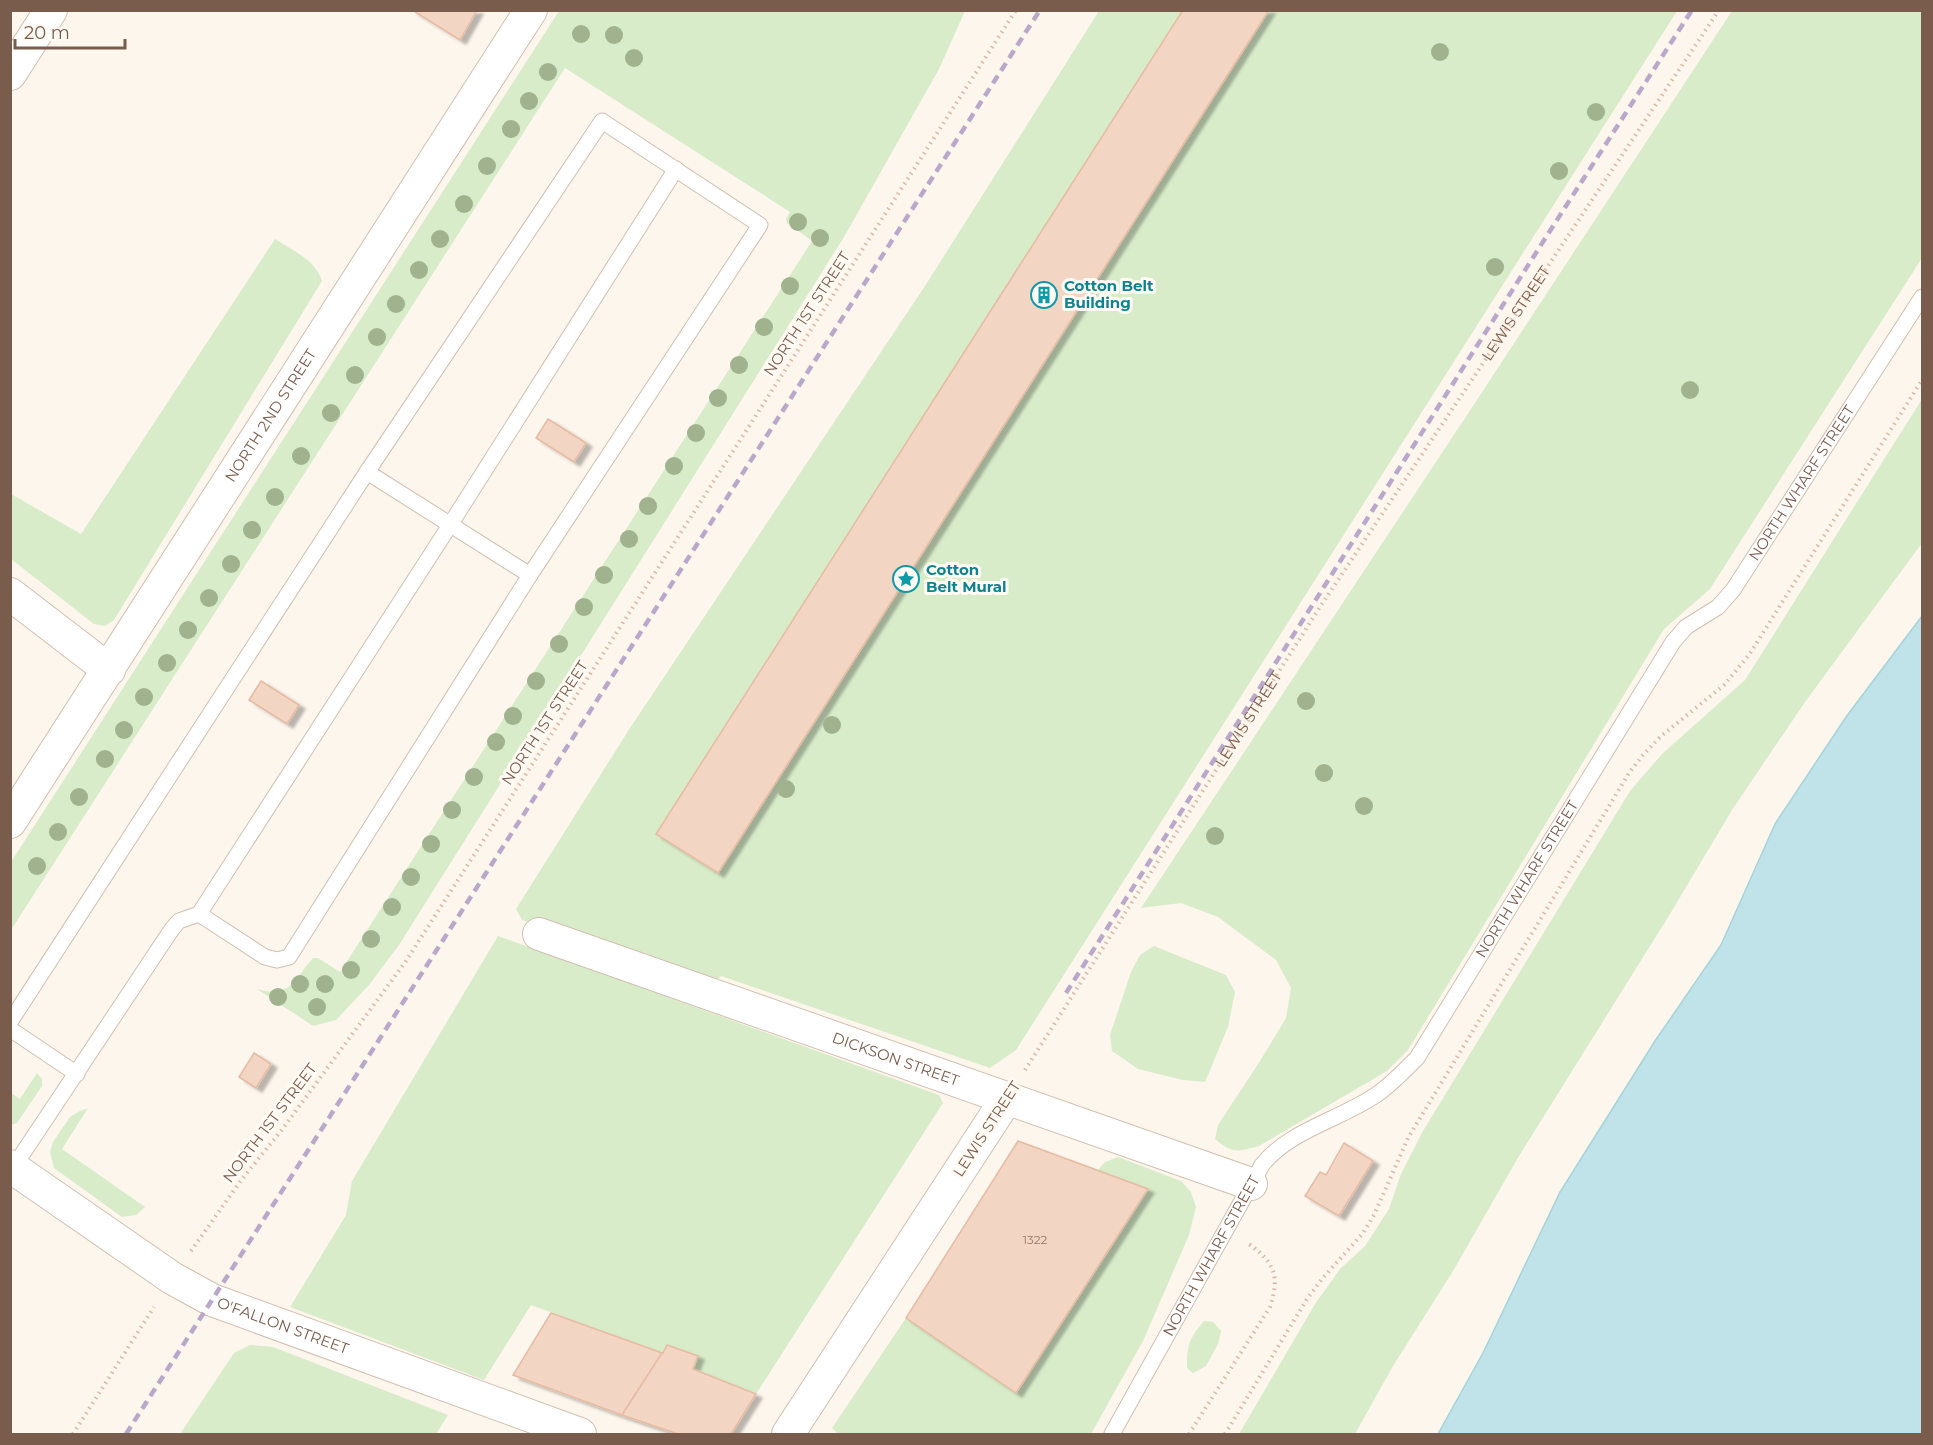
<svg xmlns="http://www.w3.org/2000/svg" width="1933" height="1445" font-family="Montserrat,sans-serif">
  <defs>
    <filter id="shadow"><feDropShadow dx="6" dy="4" stdDeviation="1.5" flood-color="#0004"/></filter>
  </defs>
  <rect width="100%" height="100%" fill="#fdf6ec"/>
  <!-- green -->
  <g fill="#d8ecc9">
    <path d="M559 11H965L939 69 844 237 399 945 369 985 336 1020 313 1026 257 989C291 999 294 979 313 958H318L340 972 812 241 787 223 786 219 790 212 565 68 11 930V862Z"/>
    <path d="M1099 11H1677L1016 1050 990 1068 721 976 712 984 522 920 516 909 630 728 925 286Z"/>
    <path d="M1732 11H1922V258L1710 589 1664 629 1408 1050 1387 1071 1259 1146C1237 1152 1233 1154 1215 1139L1218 1125 1260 1061 1286 1018 1291 988 1276 960 1218 917 1181 903 1141 908 1467 415Z"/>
    <path d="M275 239C292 250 316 260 322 281L114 620 105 626 94 624 11 559V494L81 534Z"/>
    <path d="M1922 399V543L1805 702 1732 810 1670 914 1519 1156 1453 1271 1393 1366 1355 1434H1239L1315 1304 1340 1269 1365 1246 1389 1209 1401 1174 1423 1131 1630 791 1662 754 1745 680Z"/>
    <path d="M498 936 939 1095 943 1103 932 1120 756 1394 693 1369 697 1356 667 1345 663 1353 531 1305 484 1380 290 1307 346 1215 352 1181Z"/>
    <path d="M1154 946 1226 975 1235 992 1228 1027 1205 1082 1183 1080 1138 1069 1112 1051 1110 1035 1131 972 1140 955Z"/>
    <path d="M37 1073 42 1079V1086L17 1123 11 1125V1093L20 1099Z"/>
    <path d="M88 1108 62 1149 145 1207 136 1215 122 1217 54 1168 50 1152 53 1142 70 1117 80 1111Z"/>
    <path d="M1118 1157 1181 1181 1191 1192 1196 1207 1189 1235 1143 1341 1091 1434H838L832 1428 906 1318 1016 1393 1148 1189 1098 1170 1105 1162Z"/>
    <path d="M1204 1321 1213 1322 1221 1331 1218 1344 1206 1366 1193 1373 1187 1368C1187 1344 1189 1339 1204 1321Z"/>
    <path d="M250 1345 273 1347 448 1415 436 1434H180L234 1353Z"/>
  </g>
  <!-- water -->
  <path fill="#bfe3e8" stroke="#a5d3da" stroke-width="1.5" d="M1922 616V1434H1438L1483 1353 1560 1192 1655 1041 1721 945 1775 824 1846 717Z"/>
  <!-- building -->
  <g fill="#f3d5c3" stroke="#e6bba3" stroke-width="1.5" filter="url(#shadow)">
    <path d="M412 10H477L460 40Z"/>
    <path d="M1183 10H1269L718 873 656 834Z"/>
    <path d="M548 419 586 443 574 462 536 438Z"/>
    <path d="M261 681 299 705 287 724 249 700Z"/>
    <path d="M254 1053 271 1064 256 1088 239 1077Z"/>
    <path d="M1018 1141 1148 1189 1016 1393 906 1318Z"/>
    <path d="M1344 1143 1373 1161 1339 1216 1305 1196 1320 1172 1326 1175Z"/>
    <path d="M551 1313 662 1353 622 1415 513 1375Z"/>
    <path d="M667 1345 698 1356 693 1369 756 1394 731 1434H678L622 1415 662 1353H663Z"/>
  </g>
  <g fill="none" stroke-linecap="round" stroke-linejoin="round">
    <defs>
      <g id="lane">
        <path d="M199 914 450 525 676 169"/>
        <path d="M10 1022 367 472 602 121 760 225 530 575"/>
        <path d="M10 1029 77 1074"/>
        <path d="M13 1168 172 929 179 921 199 914 265 957 277 960 289 957 530 575 367 472"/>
        <path id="s2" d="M1112 1434 1262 1165C1290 1130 1339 1120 1376 1095 1391 1085 1404 1071 1417 1058L1673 642 1686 627 1718 607 1733 590 1922 297"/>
      </g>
      <g id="street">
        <path d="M10 74 51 10"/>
        <path d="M10 594 109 670"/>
        <path id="s3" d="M10 822 531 10"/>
        <path id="s4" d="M539 934 1251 1184"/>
        <path id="s5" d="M10 1166 172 1278 212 1300 580 1434"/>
        <path d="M788 1434 1007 1098"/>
      </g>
    </defs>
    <!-- lane casing -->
    <use href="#lane" stroke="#d1beb0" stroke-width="17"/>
    <!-- street casing -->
    <use href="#street" stroke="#d1beb0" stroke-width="34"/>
    <!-- path -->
    <g stroke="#d9b8a5" stroke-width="4" stroke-dasharray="1.5 4.5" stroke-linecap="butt">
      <path id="s1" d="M1025 1070 1320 607 1719 10"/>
      <path d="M191 1251 242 1179 281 1131 406 961 1016 10"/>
      <path d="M73 1434 154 1307"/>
      <path d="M1189 1434 1270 1307C1280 1276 1275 1263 1249 1244"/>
      <path d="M1225 1434 1307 1299 1322 1279 1363 1233 1374 1215 1408 1138 1629 773 1643 755 1660 737 1724 685 1749 655 1922 380"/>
    </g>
    <!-- lane -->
    <use href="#lane" stroke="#fff" stroke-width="15"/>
    <!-- street -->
    <use href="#street" stroke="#fff" stroke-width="32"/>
    <!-- rail -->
    <g stroke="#b9a8c9" stroke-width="4.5" stroke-dasharray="9 6" stroke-linecap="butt">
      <path d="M1066 993 1548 234 1692 10"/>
      <path d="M126 1434 1040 10"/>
    </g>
  </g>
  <!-- trees -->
  <g fill="#a0b28e">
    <circle cx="581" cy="34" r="9"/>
    <circle cx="614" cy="35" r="9"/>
    <circle cx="1440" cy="52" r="9"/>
    <circle cx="634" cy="58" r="9"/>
    <circle cx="548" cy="72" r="9"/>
    <circle cx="529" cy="101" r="9"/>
    <circle cx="1596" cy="112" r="9"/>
    <circle cx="511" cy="129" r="9"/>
    <circle cx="487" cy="166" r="9"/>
    <circle cx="1559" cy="171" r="9"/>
    <circle cx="464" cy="204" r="9"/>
    <circle cx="798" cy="222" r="9"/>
    <circle cx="820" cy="238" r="9"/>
    <circle cx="440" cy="239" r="9"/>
    <circle cx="1495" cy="267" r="9"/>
    <circle cx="419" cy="270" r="9"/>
    <circle cx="790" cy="286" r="9"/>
    <circle cx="396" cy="304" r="9"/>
    <circle cx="764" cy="327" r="9"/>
    <circle cx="377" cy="337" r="9"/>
    <circle cx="739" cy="365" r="9"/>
    <circle cx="355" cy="375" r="9"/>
    <circle cx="1690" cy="390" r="9"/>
    <circle cx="718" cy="398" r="9"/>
    <circle cx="331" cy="413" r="9"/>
    <circle cx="696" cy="433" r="9"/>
    <circle cx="301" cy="456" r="9"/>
    <circle cx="674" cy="466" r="9"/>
    <circle cx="275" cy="497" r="9"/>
    <circle cx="648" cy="506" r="9"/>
    <circle cx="252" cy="530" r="9"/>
    <circle cx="629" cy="539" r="9"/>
    <circle cx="231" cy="564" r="9"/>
    <circle cx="604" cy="575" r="9"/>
    <circle cx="209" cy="598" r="9"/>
    <circle cx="584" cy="607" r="9"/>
    <circle cx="188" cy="630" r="9"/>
    <circle cx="559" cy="644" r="9"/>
    <circle cx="167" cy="663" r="9"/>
    <circle cx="536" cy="681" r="9"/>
    <circle cx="144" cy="697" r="9"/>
    <circle cx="1306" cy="701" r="9"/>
    <circle cx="513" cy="716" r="9"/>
    <circle cx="832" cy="725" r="9"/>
    <circle cx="124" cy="730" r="9"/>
    <circle cx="496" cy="742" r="9"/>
    <circle cx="105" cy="759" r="9"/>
    <circle cx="1324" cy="773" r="9"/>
    <circle cx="474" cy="777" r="9"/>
    <circle cx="786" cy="789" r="9"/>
    <circle cx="79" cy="797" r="9"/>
    <circle cx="1364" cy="806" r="9"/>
    <circle cx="452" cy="810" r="9"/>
    <circle cx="58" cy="832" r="9"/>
    <circle cx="1215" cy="836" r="9"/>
    <circle cx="431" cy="844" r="9"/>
    <circle cx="37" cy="866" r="9"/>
    <circle cx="411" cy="877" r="9"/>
    <circle cx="392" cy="907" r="9"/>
    <circle cx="371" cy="939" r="9"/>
    <circle cx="351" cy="970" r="9"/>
    <circle cx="300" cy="984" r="9"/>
    <circle cx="325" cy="984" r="9"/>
    <circle cx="278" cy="997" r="9"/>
    <circle cx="317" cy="1007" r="9"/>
  </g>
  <!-- icons -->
  <defs>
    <symbol id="building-ring" viewBox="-11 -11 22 22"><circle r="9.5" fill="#fffaf3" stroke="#0f9aa8" stroke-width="1.5"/><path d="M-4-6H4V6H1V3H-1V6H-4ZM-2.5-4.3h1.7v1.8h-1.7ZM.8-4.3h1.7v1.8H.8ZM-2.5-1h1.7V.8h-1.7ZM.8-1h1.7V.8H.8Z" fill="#0f9aa8"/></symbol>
    <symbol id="sight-ring" viewBox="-11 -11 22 22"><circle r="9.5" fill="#fffaf3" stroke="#0f9aa8" stroke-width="1.5"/><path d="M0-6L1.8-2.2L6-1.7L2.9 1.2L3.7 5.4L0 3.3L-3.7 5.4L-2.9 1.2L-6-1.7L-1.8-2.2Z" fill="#0f9aa8"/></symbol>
  </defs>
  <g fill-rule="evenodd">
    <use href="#building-ring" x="1029" y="280" width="30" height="30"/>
    <use href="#sight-ring" x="891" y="564" width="30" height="30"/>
  </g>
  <g text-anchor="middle" stroke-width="6" stroke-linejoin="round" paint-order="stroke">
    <!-- number labels -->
    <g font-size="12" fill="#987a6a">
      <text x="1035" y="1244">1322</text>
    </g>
    <!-- culture labels -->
    <g font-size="15" font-weight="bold" fill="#0d838f" stroke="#fffaf3" text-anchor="start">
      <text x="1064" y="291">Cotton Belt<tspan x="1064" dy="17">Building</tspan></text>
      <text x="926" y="575">Cotton<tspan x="926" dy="17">Belt Mural</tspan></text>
    </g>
    <!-- street labels -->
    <g font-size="15" fill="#7a5c4d" stroke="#fffaf3">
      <text transform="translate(807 314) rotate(-57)" y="5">NORTH 1ST STREET</text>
      <text dy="5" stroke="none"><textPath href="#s1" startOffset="902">LEWIS STREET</textPath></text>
      <text dy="5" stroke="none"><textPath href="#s3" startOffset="483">NORTH 2ND STREET</textPath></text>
      <text dy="5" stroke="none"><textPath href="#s2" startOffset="1194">NORTH WHARF STREET</textPath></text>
      <text dy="5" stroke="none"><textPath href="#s1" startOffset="416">LEWIS STREET</textPath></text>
      <text transform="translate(545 723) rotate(-57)" y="5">NORTH 1ST STREET</text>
      <text dy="5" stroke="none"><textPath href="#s2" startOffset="708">NORTH WHARF STREET</textPath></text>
      <text dy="5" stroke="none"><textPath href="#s4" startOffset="378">DICKSON STREET</textPath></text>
      <text transform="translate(270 1123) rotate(-53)" y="5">NORTH 1ST STREET</text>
      <text transform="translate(987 1129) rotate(-57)" y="5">LEWIS STREET</text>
      <text dy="5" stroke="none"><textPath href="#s2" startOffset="204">NORTH WHARF STREET</textPath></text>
      <text dy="5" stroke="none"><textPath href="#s5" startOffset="318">O'FALLON STREET</textPath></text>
    </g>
  </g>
  <!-- border -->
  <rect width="1933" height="1445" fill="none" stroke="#7a5c4d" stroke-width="24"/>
  <!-- scale -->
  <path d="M15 39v9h110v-9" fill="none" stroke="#7a5c4d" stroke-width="3"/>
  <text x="24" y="39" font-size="18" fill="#7a5c4d" stroke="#fffaf3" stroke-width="4.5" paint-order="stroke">20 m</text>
</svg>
